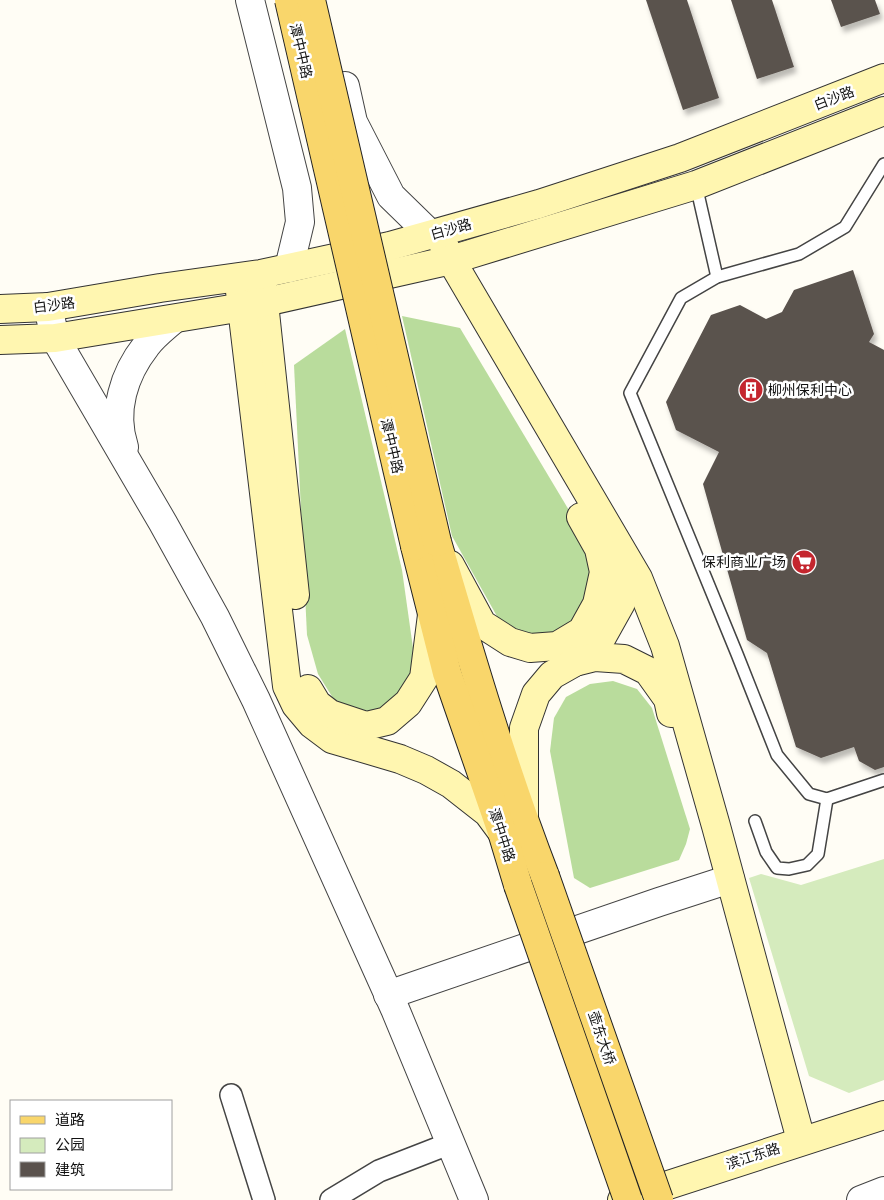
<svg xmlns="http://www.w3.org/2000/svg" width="884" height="1200" font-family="'IBM Plex Serif','Noto Sans SC',serif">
  <defs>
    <filter id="shadow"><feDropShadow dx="3" dy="5.5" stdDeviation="2.5" flood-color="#0004"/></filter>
  </defs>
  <rect width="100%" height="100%" fill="#fffdf5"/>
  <!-- green -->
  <path fill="#d5ebbd" d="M884 859V1080L849 1093 809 1076 749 878 761 874 801 885Z"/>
  <!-- forest -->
  <g fill="#b9dc9c">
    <path d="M402 316 460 328 591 547 597 581 587 613 560 636 526 639 503 627 452 536Z"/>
    <path d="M345 329 402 570 413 648 408 692 387 709 361 712 336 703 318 674 307 635 294 365Z"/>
    <path d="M613 681 637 689 652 708 690 829 686 844 679 860 590 888 574 878 550 751 554 718 566 697 590 684Z"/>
  </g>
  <!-- building -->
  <g fill="#5a524d" filter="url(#shadow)">
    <path d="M646 0H687L719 98 683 110Z"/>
    <path d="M731 0H772L794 67 757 79Z"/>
    <path d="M831 0H875L880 14 841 27Z"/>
    <path d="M853 270 874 334 869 342 884 350V767L875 770 859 761 854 747 821 758 796 747 767 653 747 640 703 484 719 452 676 430 666 402 711 315 740 305 766 319 782 312 794 290Z"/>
  </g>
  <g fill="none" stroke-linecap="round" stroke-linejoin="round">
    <defs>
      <g id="service">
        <path d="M884 164 845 227 799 254 717 277 681 298 630 393 737 654 777 755 809 794 827 799 884 780"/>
        <path d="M696 185 717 277"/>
        <path d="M755 821 766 852 777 868 789 869 807 865 818 854 827 799"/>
      </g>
      <g id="minor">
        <path d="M231 1095 264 1200"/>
        <path d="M331 1200 379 1171 451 1143"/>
      </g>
      <g id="tertiary">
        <path d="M250 0 297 188 300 222 289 268"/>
        <path d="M345 86 353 122 391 196 431 235"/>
        <path d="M48 307 55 338 163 523 215 617 256 700 395 1009 474 1200"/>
        <path d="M124 447C112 411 124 374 146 346 153 336 165 327 174 319"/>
        <path d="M388 995 659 902 730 879"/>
        <path d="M861 1200 884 1191"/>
      </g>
      <g id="secondary">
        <path d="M438 233 451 260 638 578 665 646 716 826 801 1140"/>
        <path d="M262 284 295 595"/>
        <path d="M240 291 287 686 296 705 312 724 332 739 400 759 426 770 451 784 488 813 502 832"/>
        <path d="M0 309 48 307 160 288 261 274 390 246 539 204 680 158 884 78"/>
        <path d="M0 340 55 338 243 307 451 260 696 185 884 111"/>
        <path d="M450 565 482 624 510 642 530 648 557 646 582 631 597 604 604 572 599 549 581 517"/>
        <path d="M575 662 602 637 621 603 624 573 620 553"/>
        <path d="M308 689 317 704 330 714 366 726 387 721 408 703 424 678 432 615"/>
        <path d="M524 815V728L536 694 552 675 575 662 595 657 624 659 648 671 668 699 671 713"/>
        <path d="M622 1200 884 1115"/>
      </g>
      <g id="primary">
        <path d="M437 542C470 654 503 767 545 876"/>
        <path d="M415 546 447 673 502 832 518 885"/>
      </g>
    </defs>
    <!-- service casing -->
    <use href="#service" stroke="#444" stroke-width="14"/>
    <!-- minor casing -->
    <use href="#minor" stroke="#444" stroke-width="24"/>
    <!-- tertiary casing -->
    <use href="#tertiary" stroke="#444" stroke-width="30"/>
    <!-- secondary casing -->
    <use href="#secondary" stroke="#333" stroke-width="30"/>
    <!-- primary casing -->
    <use href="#primary" stroke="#222" stroke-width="30"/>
    <!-- service -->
    <use href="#service" stroke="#fff" stroke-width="11"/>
    <!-- minor -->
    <use href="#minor" stroke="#fff" stroke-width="21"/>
    <!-- tertiary -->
    <use href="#tertiary" stroke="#fff" stroke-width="28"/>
    <!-- secondary -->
    <use href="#secondary" stroke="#fff6b0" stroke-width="28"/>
    <!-- primary -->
    <use href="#primary" stroke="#f9d66b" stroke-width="28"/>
    <defs>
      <g id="primary-bridge">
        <path d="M289 0 415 546"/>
        <path d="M311 0 437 542"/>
        <path d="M545 876 659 1200"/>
        <path d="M518 885 628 1200"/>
      </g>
    </defs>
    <!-- primary-bridge casing -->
    <use href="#primary-bridge" stroke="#222" stroke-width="30" stroke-linecap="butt"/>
    <!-- primary-bridge -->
    <use href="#primary-bridge" stroke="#f9d66b" stroke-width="28"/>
  </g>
  <!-- icons -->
  <defs>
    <symbol id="building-disc" viewBox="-11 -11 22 22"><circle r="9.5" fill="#c4262e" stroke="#fff"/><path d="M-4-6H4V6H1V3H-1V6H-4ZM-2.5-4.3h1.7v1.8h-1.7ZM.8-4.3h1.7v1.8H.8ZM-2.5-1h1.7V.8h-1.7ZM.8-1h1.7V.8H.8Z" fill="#fff"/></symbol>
    <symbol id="supermarket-disc" viewBox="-11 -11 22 22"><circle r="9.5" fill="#c4262e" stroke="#fff"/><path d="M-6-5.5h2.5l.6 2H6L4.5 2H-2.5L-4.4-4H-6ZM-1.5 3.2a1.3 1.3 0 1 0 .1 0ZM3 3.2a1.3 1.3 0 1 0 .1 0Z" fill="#fff"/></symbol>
  </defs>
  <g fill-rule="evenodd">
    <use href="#building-disc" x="737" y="376" width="28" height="28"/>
    <use href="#supermarket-disc" x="790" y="548" width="28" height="28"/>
  </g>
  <g text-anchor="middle" stroke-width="5" stroke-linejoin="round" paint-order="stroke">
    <!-- street labels -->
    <g font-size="14" fill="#111" stroke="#fff">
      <text transform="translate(301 51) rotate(77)" y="5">潭中中路</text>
      <text transform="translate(834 98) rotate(-21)" y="5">白沙路</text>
      <text transform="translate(451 229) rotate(-16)" y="5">白沙路</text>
      <text transform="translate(54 305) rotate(-7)" y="5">白沙路</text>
      <text transform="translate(392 446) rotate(77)" y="5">潭中中路</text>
      <text transform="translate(502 835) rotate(72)" y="5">潭中中路</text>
      <text transform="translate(602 1038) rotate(71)" y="5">壶东大桥</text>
      <text transform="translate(753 1156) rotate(-18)" y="5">滨江东路</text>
    </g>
    <!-- poi labels -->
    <g font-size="14" fill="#111" stroke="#fff" text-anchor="start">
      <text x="768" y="395">柳州保利中心</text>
      <text x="786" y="567" text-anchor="end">保利商业广场</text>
    </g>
  </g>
  <!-- legend -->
  <rect x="10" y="1100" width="162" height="90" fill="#ffffff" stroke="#a0a0a0"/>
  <rect x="20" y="1116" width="25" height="8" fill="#f9d66b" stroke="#a0a0a0"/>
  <text x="55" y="1125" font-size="15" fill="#111111">道路</text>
  <rect x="20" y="1138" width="25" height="15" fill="#d5ebbd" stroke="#a0a0a0"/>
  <text x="55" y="1150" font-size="15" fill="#111111">公园</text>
  <rect x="20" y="1162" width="25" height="15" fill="#5a524d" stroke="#a0a0a0"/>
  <text x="55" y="1175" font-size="15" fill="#111111">建筑</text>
</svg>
